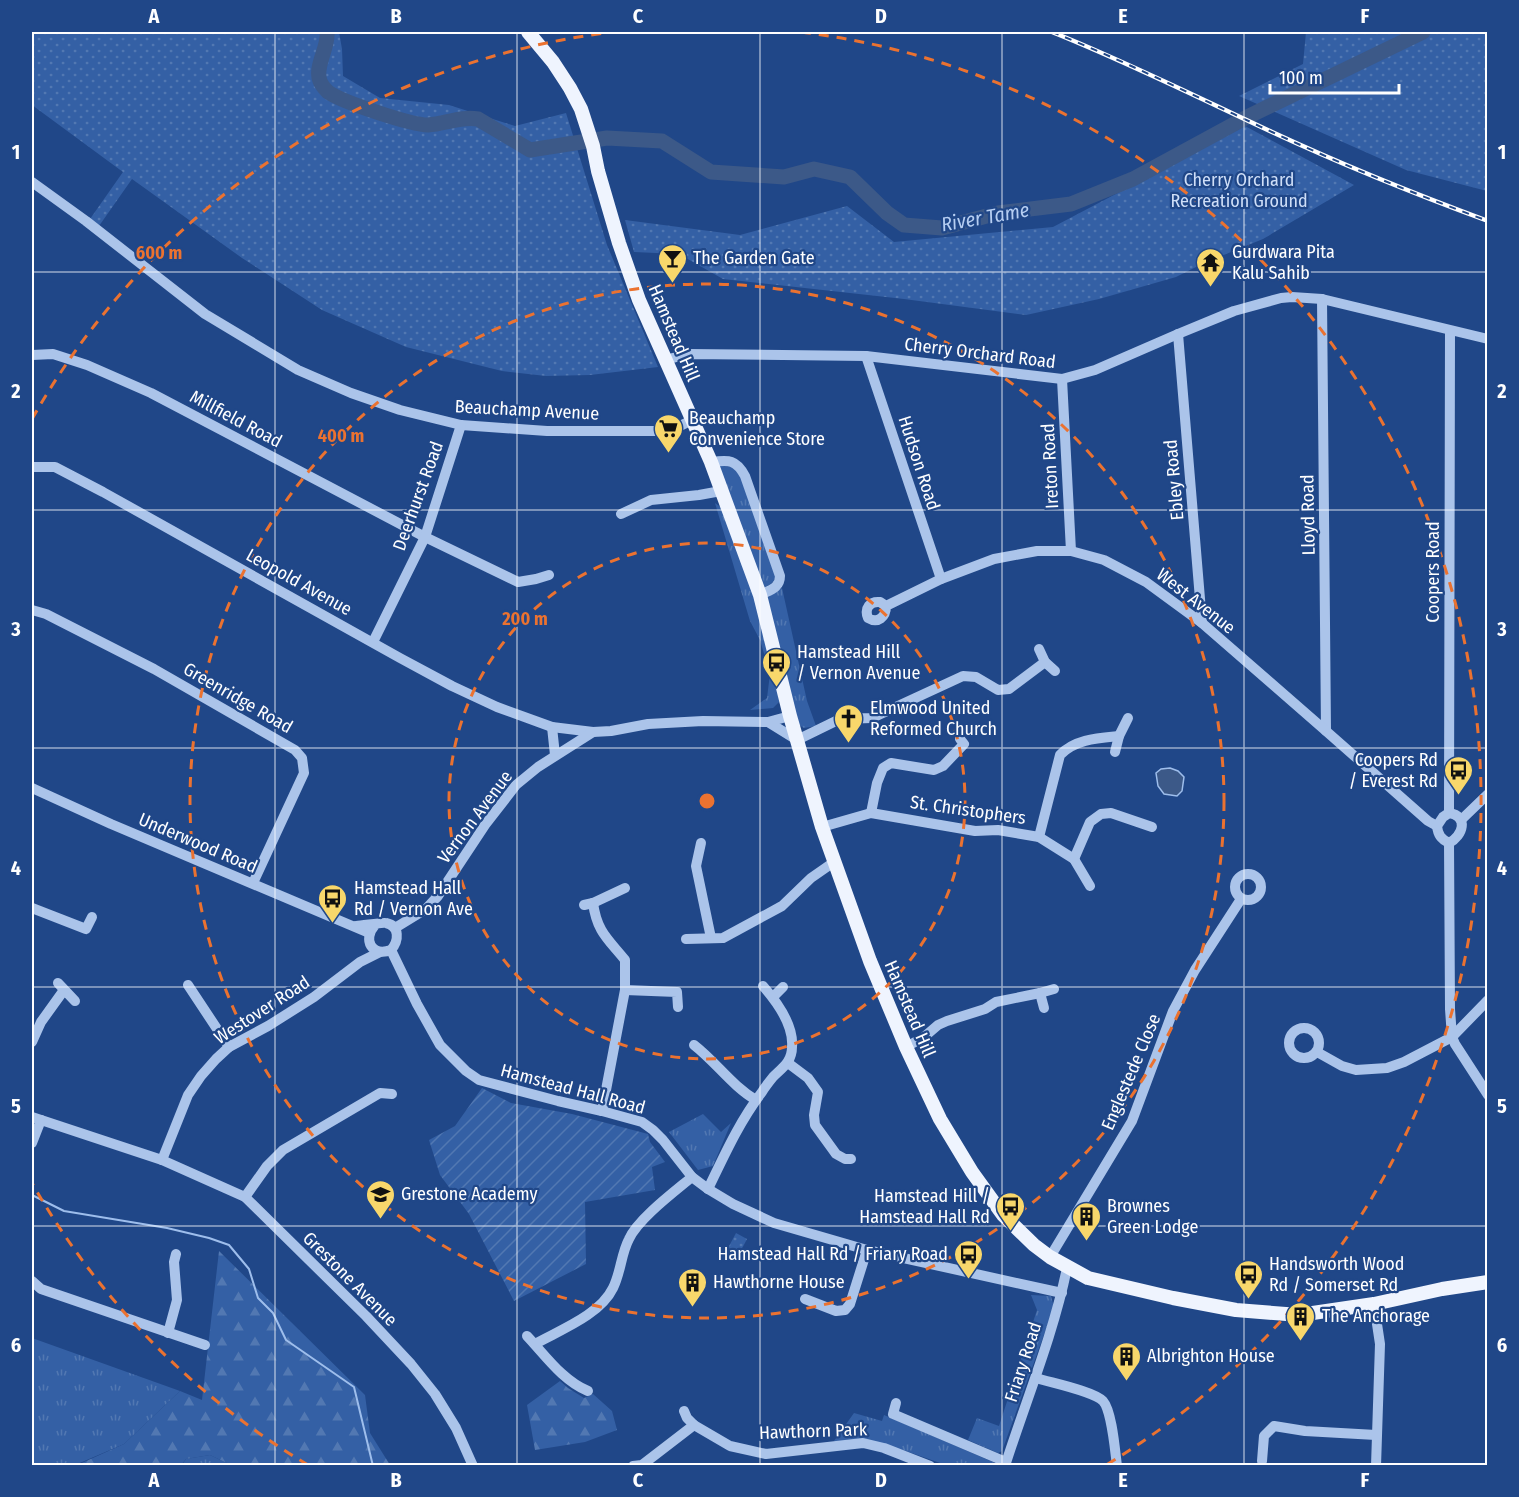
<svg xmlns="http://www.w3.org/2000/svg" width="1519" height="1497" font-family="'Fira Sans Condensed',sans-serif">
  <defs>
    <pattern id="grass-tufts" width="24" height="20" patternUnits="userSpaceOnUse" patternTransform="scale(1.5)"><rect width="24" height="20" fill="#3460a5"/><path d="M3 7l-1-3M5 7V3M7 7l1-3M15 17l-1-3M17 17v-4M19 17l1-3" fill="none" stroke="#5278b2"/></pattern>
    <pattern id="forest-firs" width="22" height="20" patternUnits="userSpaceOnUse" patternTransform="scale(1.5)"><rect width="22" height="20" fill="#3460a5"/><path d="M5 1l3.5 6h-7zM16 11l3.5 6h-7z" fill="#5278b2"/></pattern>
    <pattern id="park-dots" width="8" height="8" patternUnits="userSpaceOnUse" patternTransform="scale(1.5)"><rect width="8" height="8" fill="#3460a5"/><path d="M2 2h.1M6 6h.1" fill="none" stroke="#5278b2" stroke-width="1.8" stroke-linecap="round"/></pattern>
    <pattern id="garden-furrows" width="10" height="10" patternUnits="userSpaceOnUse" patternTransform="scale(1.5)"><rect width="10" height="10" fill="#3460a5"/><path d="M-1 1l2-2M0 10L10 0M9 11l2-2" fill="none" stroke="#5278b2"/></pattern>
  </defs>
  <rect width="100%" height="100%" fill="#204788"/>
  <!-- grass -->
  <g fill="url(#grass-tufts)">
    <path d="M718 465 738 468 777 574C774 582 770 586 761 588Z"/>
    <path d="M715 503 722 508 759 607 776 680 779 702 773 708 750 710 767 698 770 674 760 640 750 621Z"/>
    <path d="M782 588 807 701 816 726 804 728 799 725 766 602 767 598Z"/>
    <path d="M703 1114 721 1132 731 1123 713 1166 698 1170 669 1132Z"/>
    <path d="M1031 1295 1051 1296 1054 1307 1002 1451 998 1453 968 1440 977 1418 999 1426 1037 1310Z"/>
    <path d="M32 1338 180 1391 124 1444 75 1465 32 1466Z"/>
    <path d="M854 1413 882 1421 884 1415 993 1462 996 1465H946L900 1449 834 1441Z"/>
    <path d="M210 1455 231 1465 181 1466 186 1459Z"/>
  </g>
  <!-- forest -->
  <g fill="url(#forest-firs)">
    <path d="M219 1251 365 1395 370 1433 390 1465H231L210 1455 186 1459 181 1465 75 1466 124 1444 180 1391 202 1400Z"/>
    <path d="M560 1381 568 1388 584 1398 593 1394 612 1411 617 1430 585 1442 535 1450 527 1405Z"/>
  </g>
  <!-- park -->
  <g fill="url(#park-dots)">
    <path d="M32 32H339L342 49 343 76 380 98 449 105 515 126 566 113 607 245 658 367 590 375 546 376 502 371 406 347 322 310 242 258 132 179 99 226 90 219 123 172 32 105Z"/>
    <path d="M1306 32H1487V191L1406 170 1239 96 1303 64Z"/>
    <path d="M1245 126 1354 185 1263 239 1204 263 1176 277 1099 299 1026 315 904 299 723 279 679 254 634 252 625 220 740 235 847 206 894 242 1053 227Z"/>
    <path d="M736 1233 747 1239 738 1256 727 1250Z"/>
  </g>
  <!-- garden -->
  <path fill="url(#garden-furrows)" d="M482 1088 511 1103 572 1114 648 1134 650 1142 665 1162 652 1167 655 1190 585 1202 586 1264 514 1301 469 1214 440 1175 429 1140 455 1126Z"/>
  <!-- water -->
  <path fill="#3c5988" stroke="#9ebeec" stroke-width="1.5" d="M1170 768 1178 771 1184 777 1182 791 1177 796 1164 794 1158 786 1156 773 1161 769Z"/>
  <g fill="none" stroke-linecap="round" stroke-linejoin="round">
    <!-- stream -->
    <path stroke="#9ebeec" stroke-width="2" d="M32 1195 64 1211 167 1228 209 1238 229 1245 249 1269 258 1298 273 1313 286 1340 354 1387 373 1466"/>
    <!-- river -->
    <path stroke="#3c5988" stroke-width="15" d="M327 32C329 47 314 67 320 81 321 84 325 89 328 92 342 102 411 125 428 125 445 124 461 116 478 119L530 150 607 138 662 141 711 172 784 177 814 169 850 177 887 213 904 225 942 228 998 213 1071 204 1133 179 1247 117 1423 32"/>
    <!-- minor -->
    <g stroke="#abc4ea" stroke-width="10">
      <path d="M32 182 86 221 205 314 298 370 351 393 400 410 461 425 547 431H655L678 427 692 420"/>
      <path d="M1322 299 1326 731"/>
      <path d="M1178 334 1202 623"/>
      <path d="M32 355 53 354 87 365 151 393 425 537 518 582 536 579 549 575"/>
      <path d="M866 356 941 579"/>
      <path d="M665 360 688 354 866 356 1062 379 1095 370 1178 334 1234 311 1281 298 1292 297 1322 299 1488 339"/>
      <path d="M1062 379 1071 551"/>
      <path d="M711 462C729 460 736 459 745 476L780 576C780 588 770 590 760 595"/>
      <path d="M32 467H55L103 492 400 658 452 686 497 707 552 727 593 732"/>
      <path d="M621 514 651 500 699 495 721 491"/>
      <path d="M886 606 880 602C870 601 864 608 868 618 878 624 886 617 886 606L941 579 994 559 1037 551H1071L1104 560 1146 582 1202 623 1326 731 1428 821 1437 826"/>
      <path d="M32 610 46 614 154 669 295 750 302 758 304 773 253 883"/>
      <path d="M373 642 425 537 461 425"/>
      <path d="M1039 649 1045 662 1055 671"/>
      <path d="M790 716 768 722 797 740 840 719 872 718 963 676 976 677 998 690 1009 689 1045 662"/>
      <path d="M552 727 555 755"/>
      <path d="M1115 752 1119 736 1128 718"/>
      <path d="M32 788 111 824 369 933"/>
      <path d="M871 813 877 783 883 768 891 763 934 770 943 766 964 744 960 739"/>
      <path d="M1449 813 1450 331"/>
      <path d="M1449 813C1469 816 1463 836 1449 843 1441 839 1438 835 1437 826L1443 817Z"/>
      <path d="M1461 820 1488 794"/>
      <path d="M822 827 871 813 975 831 998 830 1039 837 1074 859 1090 886"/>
      <path d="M1039 837 1060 755C1075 739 1099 738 1119 736"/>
      <path d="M701 843 696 866 711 938"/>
      <path d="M1449 843 1450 1009 1452 1037 1455 1044 1488 1095"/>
      <path d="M1074 859 1090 822 1101 814 1111 813 1152 827"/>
      <circle cx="1248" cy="887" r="13"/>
      <path d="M593 903C597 932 608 939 625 960V990L602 1111"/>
      <path d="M584 905 593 903 625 888"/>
      <path d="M32 908 86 929 92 917"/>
      <path d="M356 926C362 926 382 922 386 923 400 926 399 941 391 950 372 957 362 940 375 925"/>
      <path d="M395 928 426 909 438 896 485 825 516 785 538 767 593 732 611 731 648 724 703 721 768 722"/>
      <path d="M686 939 723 938 782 906 811 878 834 862"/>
      <path d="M391 950 417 1004 440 1045 466 1071 479 1080 558 1101 602 1111 642 1122 653 1130 663 1140 692 1177 708 1189 733 1204 774 1223 867 1250 1062 1293"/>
      <path d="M58 983 75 1001"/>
      <path d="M188 985 229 1047"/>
      <path d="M625 990 677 992 678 1007"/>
      <path d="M1040 993 1044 1008"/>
      <path d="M773 997 783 987"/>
      <circle cx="1304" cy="1043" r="15"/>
      <path d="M32 1042 41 1022 64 990"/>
      <path d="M694 1045C716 1062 732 1086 756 1100"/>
      <path d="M906 1047 924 1037 938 1025 947 1021 985 1009 996 1002 1040 993 1054 989"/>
      <path d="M1317 1052 1342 1066 1356 1070 1387 1068 1404 1062 1452 1037 1488 1000"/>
      <path d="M788 1063 808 1078 818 1092 814 1115 815 1125 836 1154 845 1159H851"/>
      <path d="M32 1117 162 1160 245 1197 366 1316 411 1364 435 1394 456 1428 473 1466"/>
      <path d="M32 1143 41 1120"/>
      <path d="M162 1160 188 1095 201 1076 216 1059 229 1047 268 1026 314 997 360 962 380 952"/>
      <path d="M708 1189C724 1156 739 1122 762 1092 765 1087 769 1082 773 1077 782 1068 792 1062 792 1047 794 1025 777 1002 763 986"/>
      <path d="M245 1197 267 1166 283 1150 380 1093 392 1094"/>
      <path d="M1050 1257 1132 1121 1173 1011 1195 970 1241 899"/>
      <path d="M32 1281 41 1289 205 1345"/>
      <path d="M805 1299 836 1311 845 1310 850 1304 867 1250"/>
      <path d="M1374 1304 1380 1344 1376 1466"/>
      <path d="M168 1333 177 1300 174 1262 176 1254"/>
      <path d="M527 1336C545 1355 563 1381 588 1391"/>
      <path d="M535 1344C560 1330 600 1315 613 1288 621 1272 621 1254 629 1239 638 1219 674 1192 692 1177"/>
      <path d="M1036 1378C1052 1383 1093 1391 1103 1401 1112 1411 1115 1451 1117 1466"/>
      <path d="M896 1403 893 1414 1006 1462"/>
      <path d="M684 1411 687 1418 694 1425 730 1446 766 1454 863 1443 884 1448 930 1466"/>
      <path d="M1262 1461 1264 1436 1274 1426 1305 1431 1376 1435"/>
      <path d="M633 1466 642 1465 694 1425"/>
      <path d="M1005 1466C1026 1400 1053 1336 1067 1268"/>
    </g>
    <!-- major -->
    <path stroke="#eff4fe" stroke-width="14" d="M528 32 553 62 570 88 581 109 593 146 598 171 619 243 639 300 711 462 760 595 790 716 822 827 870 961 906 1047 940 1119 972 1172 1003 1215 1034 1245 1050 1257 1088 1278 1173 1298 1236 1310 1299 1315 1374 1304 1442 1289 1488 1282"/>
    <defs>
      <path id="rail" d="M1052 32C1127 62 1199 98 1272 132 1343 165 1415 194 1488 221"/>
    </defs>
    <!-- rail casing -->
    <use href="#rail" stroke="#fff" stroke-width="4.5"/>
    <!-- rail -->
    <use href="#rail" stroke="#204788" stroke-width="2" stroke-dasharray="7" stroke-linecap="butt"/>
  </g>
  <!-- grid -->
  <path fill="none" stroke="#fff" stroke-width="1.5" stroke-opacity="0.55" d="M275 32V1466M517 32V1466M760 32V1466M1002 32V1466M1244 32V1466M32 272H1488M32 510H1488M32 748H1488M32 987H1488M32 1226H1488"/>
  <!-- distance rings -->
  <g fill="none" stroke="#eb7230" stroke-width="3" stroke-dasharray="10 8">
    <circle cx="707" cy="801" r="258"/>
    <circle cx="707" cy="801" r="517"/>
    <path d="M308 1465A775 775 0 0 1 32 1183M32 419A775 775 0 0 1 613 32M801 32A775 775 0 0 1 1106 1465"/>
  </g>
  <!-- icons -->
  <defs>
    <symbol id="bar-pin" viewBox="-11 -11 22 30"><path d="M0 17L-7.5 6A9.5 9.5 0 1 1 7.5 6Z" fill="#f8d76b" stroke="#204788"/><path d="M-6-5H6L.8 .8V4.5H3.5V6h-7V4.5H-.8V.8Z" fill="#111"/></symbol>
    <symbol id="temple-pin" viewBox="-11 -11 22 30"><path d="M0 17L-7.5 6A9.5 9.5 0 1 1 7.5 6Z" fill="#f8d76b" stroke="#204788"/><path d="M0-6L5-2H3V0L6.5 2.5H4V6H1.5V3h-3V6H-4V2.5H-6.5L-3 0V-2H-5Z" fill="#111"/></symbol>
    <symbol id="supermarket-pin" viewBox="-11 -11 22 30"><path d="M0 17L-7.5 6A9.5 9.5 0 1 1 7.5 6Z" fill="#f8d76b" stroke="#204788"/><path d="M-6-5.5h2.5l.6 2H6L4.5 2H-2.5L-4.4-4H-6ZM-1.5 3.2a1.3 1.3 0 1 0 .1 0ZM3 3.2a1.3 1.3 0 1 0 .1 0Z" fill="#111"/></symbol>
    <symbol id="bus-pin" viewBox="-11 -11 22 30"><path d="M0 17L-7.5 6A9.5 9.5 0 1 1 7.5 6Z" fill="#f8d76b" stroke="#204788"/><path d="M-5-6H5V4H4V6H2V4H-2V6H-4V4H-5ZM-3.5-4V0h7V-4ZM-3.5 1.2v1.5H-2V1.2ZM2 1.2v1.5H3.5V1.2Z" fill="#111"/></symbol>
    <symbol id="church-pin" viewBox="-11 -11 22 30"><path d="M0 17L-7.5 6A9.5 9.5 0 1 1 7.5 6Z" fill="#f8d76b" stroke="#204788"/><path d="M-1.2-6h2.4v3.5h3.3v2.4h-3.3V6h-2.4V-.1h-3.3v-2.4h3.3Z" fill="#111"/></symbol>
    <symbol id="school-pin" viewBox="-11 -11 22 30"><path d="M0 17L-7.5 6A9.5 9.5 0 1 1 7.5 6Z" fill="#f8d76b" stroke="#204788"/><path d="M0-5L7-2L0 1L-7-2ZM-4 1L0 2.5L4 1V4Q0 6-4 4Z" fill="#111"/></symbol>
    <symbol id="building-pin" viewBox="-11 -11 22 30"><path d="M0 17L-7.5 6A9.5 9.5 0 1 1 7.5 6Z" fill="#f8d76b" stroke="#204788"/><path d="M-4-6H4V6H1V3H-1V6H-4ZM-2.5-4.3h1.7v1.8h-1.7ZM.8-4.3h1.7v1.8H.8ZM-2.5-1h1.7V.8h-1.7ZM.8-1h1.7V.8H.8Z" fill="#111"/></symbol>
  </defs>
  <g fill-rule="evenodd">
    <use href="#bar-pin" x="656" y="242" width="33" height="45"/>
    <use href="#temple-pin" x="1194" y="246" width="33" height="45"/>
    <use href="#supermarket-pin" x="652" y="412" width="33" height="45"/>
    <use href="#bus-pin" x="760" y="646" width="33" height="45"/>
    <use href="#church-pin" x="832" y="702" width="33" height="45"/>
    <use href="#bus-pin" x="1442" y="754" width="33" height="45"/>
    <use href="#bus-pin" x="316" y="882" width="33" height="45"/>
    <use href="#school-pin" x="364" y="1178" width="33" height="45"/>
    <use href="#bus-pin" x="994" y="1190" width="33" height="45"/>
    <use href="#building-pin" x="1070" y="1200" width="33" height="45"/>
    <use href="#bus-pin" x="952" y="1238" width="33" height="45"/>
    <use href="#bus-pin" x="1232" y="1258" width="33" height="45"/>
    <use href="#building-pin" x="676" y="1266" width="33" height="45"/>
    <use href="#building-pin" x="1284" y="1300" width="33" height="45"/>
    <use href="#building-pin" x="1110" y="1340" width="33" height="45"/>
  </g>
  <g text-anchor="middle" stroke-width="4.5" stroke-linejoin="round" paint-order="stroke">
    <!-- park labels -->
    <g font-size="18" fill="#cfdff8" stroke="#204788">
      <text x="1239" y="186">Cherry Orchard<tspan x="1239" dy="21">Recreation Ground</tspan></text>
    </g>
    <!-- poi labels -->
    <g font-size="18" fill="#fff" stroke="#204788" text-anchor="start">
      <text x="1232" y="258">Gurdwara Pita<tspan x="1232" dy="21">Kalu Sahib</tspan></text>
      <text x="693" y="264">The Garden Gate</text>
      <text x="689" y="424">Beauchamp<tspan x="689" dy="21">Convenience Store</tspan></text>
      <text x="797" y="658">Hamstead Hill<tspan x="797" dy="21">/ Vernon Avenue</tspan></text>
      <text x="870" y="714">Elmwood United<tspan x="870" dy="21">Reformed Church</tspan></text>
      <text x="1438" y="766" text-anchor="end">Coopers Rd<tspan x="1438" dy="21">/ Everest Rd</tspan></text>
      <text x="354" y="894">Hamstead Hall<tspan x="354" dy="21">Rd / Vernon Ave</tspan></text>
      <text x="401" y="1200">Grestone Academy</text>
      <text x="990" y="1202" text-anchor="end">Hamstead Hill /<tspan x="990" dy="21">Hamstead Hall Rd</tspan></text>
      <text x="1107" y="1212">Brownes<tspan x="1107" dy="21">Green Lodge</tspan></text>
      <text x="948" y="1260" text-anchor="end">Hamstead Hall Rd / Friary Road</text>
      <text x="1269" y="1270">Handsworth Wood<tspan x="1269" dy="21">Rd / Somerset Rd</tspan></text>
      <text x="713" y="1288">Hawthorne House</text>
      <text x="1322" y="1322">The Anchorage</text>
      <text x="1147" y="1362">Albrighton House</text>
    </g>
    <!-- street labels -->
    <g font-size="18" fill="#fff" stroke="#204788">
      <text transform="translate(674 333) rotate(67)" y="6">Hamstead Hill</text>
      <text transform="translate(980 353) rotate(7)" y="6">Cherry Orchard Road</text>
      <text transform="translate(527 410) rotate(3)" y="6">Beauchamp Avenue</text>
      <text transform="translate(236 419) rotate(28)" y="6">Millfield Road</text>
      <text transform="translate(919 463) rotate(72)" y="6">Hudson Road</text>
      <text transform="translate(1050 466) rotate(-93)" y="6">Ireton Road</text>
      <text transform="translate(1174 480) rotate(-95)" y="6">Ebley Road</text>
      <text transform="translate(418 496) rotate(-70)" y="6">Deerhurst Road</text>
      <text transform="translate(1308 515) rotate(-91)" y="6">Lloyd Road</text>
      <text transform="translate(1433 572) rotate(-90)" y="6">Coopers Road</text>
      <text transform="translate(299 582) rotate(29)" y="6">Leopold Avenue</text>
      <text transform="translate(1196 601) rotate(38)" y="6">West Avenue</text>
      <text transform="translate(238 698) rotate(30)" y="6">Greenridge Road</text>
      <text transform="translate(968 810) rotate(8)" y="6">St. Christophers</text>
      <text transform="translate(475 817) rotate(-53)" y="6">Vernon Avenue</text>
      <text transform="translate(198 843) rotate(23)" y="6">Underwood Road</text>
      <text transform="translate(910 1009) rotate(67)" y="6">Hamstead Hill</text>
      <text transform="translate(262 1010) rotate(-33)" y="6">Westover Road</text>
      <text transform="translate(1131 1072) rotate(-67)" y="6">Englestede Close</text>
      <text transform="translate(573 1089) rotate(15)" y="6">Hamstead Hall Road</text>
      <text transform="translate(350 1279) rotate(45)" y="6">Grestone Avenue</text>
      <text transform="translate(1023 1362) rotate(-72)" y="6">Friary Road</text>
      <text transform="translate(813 1431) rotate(-2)" y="6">Hawthorn Park</text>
    </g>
    <!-- water labels -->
    <g font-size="20" font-style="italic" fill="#b6cef2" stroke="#204788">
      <text transform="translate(985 217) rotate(-10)" y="7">River Tame</text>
    </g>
  </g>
  <circle cx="707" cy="801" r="9" fill="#eb7230" stroke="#204788" stroke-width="3"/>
  <g font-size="18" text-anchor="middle" font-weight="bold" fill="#eb7230" stroke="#204788" stroke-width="4.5" stroke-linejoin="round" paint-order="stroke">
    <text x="159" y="259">600 m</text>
    <text x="341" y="442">400 m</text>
    <text x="525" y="625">200 m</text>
  </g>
  <!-- border -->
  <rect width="1519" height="1497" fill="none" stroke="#204788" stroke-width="66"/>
  <!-- scale -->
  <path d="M1270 84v9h129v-9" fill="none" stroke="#ffffff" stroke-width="3"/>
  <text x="1279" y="84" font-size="18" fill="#ffffff" stroke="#204788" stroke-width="4.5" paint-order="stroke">100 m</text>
  <rect x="33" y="33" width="1453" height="1431" fill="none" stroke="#fff" stroke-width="2"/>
  <g font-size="20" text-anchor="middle" font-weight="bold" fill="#fff">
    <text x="154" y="23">A</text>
    <text x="396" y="23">B</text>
    <text x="638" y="23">C</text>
    <text x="881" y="23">D</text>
    <text x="1123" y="23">E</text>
    <text x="1365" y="23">F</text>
    <text x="16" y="159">1</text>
    <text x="1502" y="159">1</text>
    <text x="16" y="398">2</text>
    <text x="1502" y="398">2</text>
    <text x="16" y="636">3</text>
    <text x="1502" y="636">3</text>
    <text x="16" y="875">4</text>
    <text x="1502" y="875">4</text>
    <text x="16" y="1113">5</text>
    <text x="1502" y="1113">5</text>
    <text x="16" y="1352">6</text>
    <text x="1502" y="1352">6</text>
    <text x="154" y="1487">A</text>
    <text x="396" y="1487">B</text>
    <text x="638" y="1487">C</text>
    <text x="881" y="1487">D</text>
    <text x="1123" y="1487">E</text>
    <text x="1365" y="1487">F</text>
  </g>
</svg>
